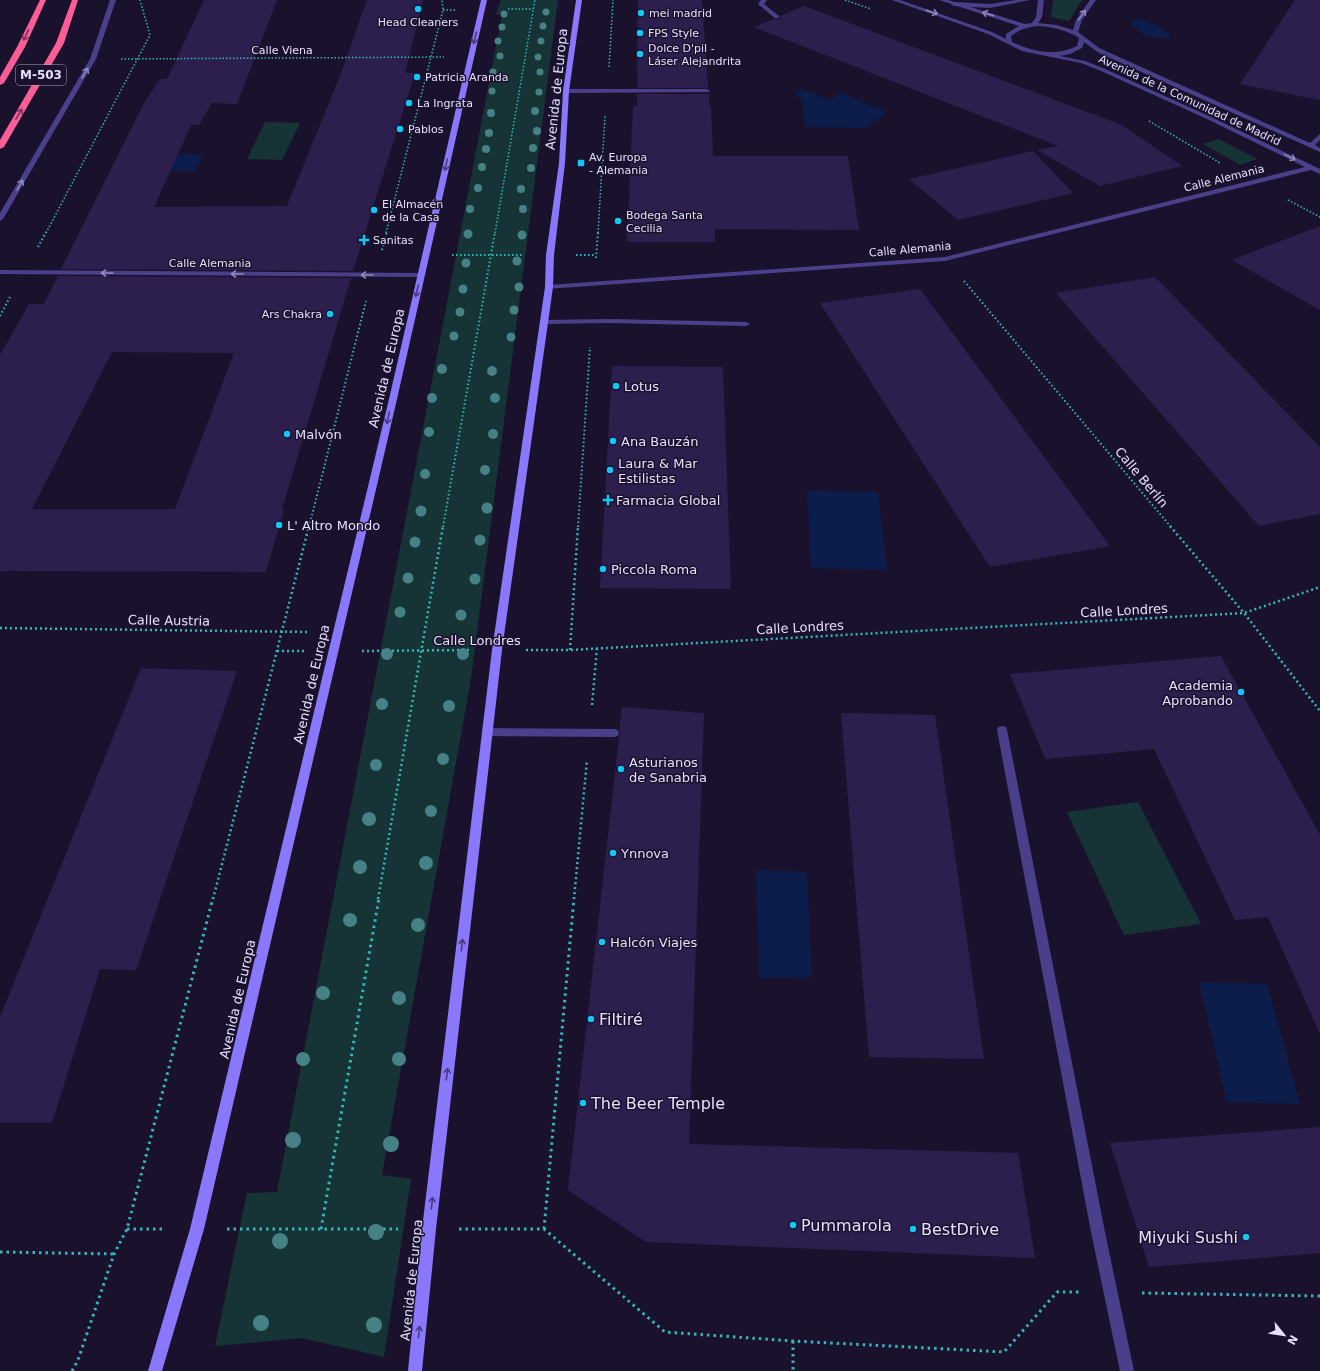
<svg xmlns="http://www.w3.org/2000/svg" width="1320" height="1371" font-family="'DejaVu Sans',sans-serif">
  <rect width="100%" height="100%" fill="#1a122c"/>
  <!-- green -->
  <g fill="#163436">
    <path d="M501 0H558L471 679 382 1175 411 1179 384 1357 302 1338 215 1346 247 1193 277 1192 502 15 496 14Z"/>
    <path d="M1053 0H1082L1069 21 1051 17Z"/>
    <path d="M265 122 300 123 282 160 247 159Z"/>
    <path d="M1219 139 1257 159 1240 165 1203 144Z"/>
    <path d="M1138 802 1201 924 1124 935 1067 812Z"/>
  </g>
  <!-- water -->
  <g fill="#0d1d4b">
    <path d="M1140 19C1150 21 1163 27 1170 35L1165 39 1146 36 1131 24 1133 20Z"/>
    <path d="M802 89 830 100 835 96 836 93 844 94 886 112 875 122 864 128 805 127 803 102 794 92Z"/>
    <path d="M135 153 203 154 196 171H126Z"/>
    <path d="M807 490 878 492 887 570 811 568Z"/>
    <path d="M756 870 807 872 812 977 759 978Z"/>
    <path d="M1199 982 1267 984 1300 1104 1227 1102Z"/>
  </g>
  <!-- building -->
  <g fill="#2d1f4d" fill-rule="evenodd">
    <path d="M204 0H277L237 104 212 103 199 125H191L154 207 287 206 341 73 367 0H423L405 73H415L353 271 61 269 144 103 160 79H167Z"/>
    <path d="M638 0H702L708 88H637Z"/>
    <path d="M1295 0H1320V100L1240 84Z"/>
    <path d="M804 6 1122 125 1182 166 1100 186 1037 150 1058 146 754 27 774 19H780V16Z"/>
    <path d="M637 94H709V106H711L713 156H848L859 230 715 229V242H627L633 106H637Z"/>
    <path d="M1033 151 1073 193 958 220 909 179Z"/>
    <path d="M1320 226V310L1232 260Z"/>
    <path d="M58 276 351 278 282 509H284L266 572 1 571 0 573V355L29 304H44ZM112 352 234 353 175 509H32Z"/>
    <path d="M1155 277 1320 447V514L1259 526 1056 293Z"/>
    <path d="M920 289 1110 546 990 567 820 303Z"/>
    <path d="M612 366 723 367 731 589 600 588Z"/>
    <path d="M1221 656 1320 835V1034L1268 917 1235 920 1154 749 1045 759 1010 674Z"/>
    <path d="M141 668 237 671 136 970 100 969 52 1123H0V1017Z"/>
    <path d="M622 707 704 713 689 1144 1018 1153 1035 1258 646 1242 568 1190 619 737 620 733 619 730Z"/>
    <path d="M841 713 935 715 984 1059 869 1057Z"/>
    <path d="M1320 1127V1253L1149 1267 1110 1143Z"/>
  </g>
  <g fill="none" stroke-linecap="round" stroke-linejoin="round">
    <!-- path-far3 -->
    <g stroke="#35b5bc" stroke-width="1.5" stroke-dasharray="1.5 2" stroke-linecap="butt">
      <path d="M845 0 871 9"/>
      <path d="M508 9H533"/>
      <path d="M443 10H455"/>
      <path d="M121 59 444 57"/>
      <path d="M609 67 613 0"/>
      <path d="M1149 121 1220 163"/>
      <path d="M1288 200 1320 217"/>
      <path d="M46 233 150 35 140 0"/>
      <path d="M386 233 443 10 442 0"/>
      <path d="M495 233 535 0"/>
      <path d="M598 233 605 116"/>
    </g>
    <!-- path-far2 -->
    <g stroke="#35b5bc" stroke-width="2" stroke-dasharray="1.5 2.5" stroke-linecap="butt">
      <path d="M38 247 46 232"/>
      <path d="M382 250 387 232"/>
      <path d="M452 255H523"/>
      <path d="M576 255H596"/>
      <path d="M596 258 598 232"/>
      <path d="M964 281 1171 527"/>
      <path d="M0 316 10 297"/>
      <path d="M309 527 366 301"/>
      <path d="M443 527 495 232"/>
      <path d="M578 527 590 347"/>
    </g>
    <!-- path-far1 -->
    <g stroke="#35b5bc" stroke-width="2.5" stroke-dasharray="2 3" stroke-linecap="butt">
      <path d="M1170 526 1244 613 1320 711"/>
      <path d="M0 628 309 632"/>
      <path d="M526 650H570L1244 613 1320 587"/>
      <path d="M570 650 578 526"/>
      <path d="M277 651H305"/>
      <path d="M362 651 469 650"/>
      <path d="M592 705 597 648"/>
      <path d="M213 899 309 526"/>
      <path d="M378 899 443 526"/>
      <path d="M574 899 587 760"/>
    </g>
    <!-- path -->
    <g stroke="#35b5bc" stroke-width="3" stroke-dasharray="2.5 4" stroke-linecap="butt">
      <path d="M127 1229H166"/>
      <path d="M227 1229H398"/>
      <path d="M321 1229 379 898"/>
      <path d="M459 1229H544L665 1332 793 1341 1004 1352 1057 1292H1079"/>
      <path d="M544 1229 574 898"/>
      <path d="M0 1252 114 1254"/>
      <path d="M1142 1293 1320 1296"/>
      <path d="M793 1341V1371"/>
      <path d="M72 1371 78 1360 114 1254 127 1229 213 898"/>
    </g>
    <!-- lane -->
    <g fill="#4a3f8a" fill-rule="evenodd">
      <path d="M761 0H767L764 4 779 16V18H775L759 5 758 4Z"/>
      <path d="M1017 0H1030L990 8 954 6 951 4 954 2 990 4Z"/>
      <path d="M707 89 710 91 709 92 566 93 563 91 566 89Z"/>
      <path d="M609 319 746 322 750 324 746 326 609 323 544 324 540 322 544 320Z"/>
      <path d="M1002 726 1006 727 1007 730 1105 1232 1134 1371H1120L1091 1232 997 730 998 727Z"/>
      <path d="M487 728 614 729 618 730 619 733 618 736 614 737 487 736 483 735 482 732 483 729Z"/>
    </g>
    <!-- street -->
    <g fill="#4a3f8a" fill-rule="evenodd">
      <path d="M110 0H116L96 59 3 219 0 221V213L90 59Z"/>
      <path d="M892 0H900L992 32 1006 39V34L1019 26 939 0H948L1025 24 1032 23 1036 17 1038 0H1044L1042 17 1038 23 1057 25 1073 30 1076 20 1090 0H1096L1082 20 1078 32 1099 48 1310 143 1320 134V140L1315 145 1320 148V152L1099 53 1084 42 1082 48 1070 54 1060 56 1085 61 1103 68 1211 117 1320 169V174L1311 170 945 261 546 289V285H549L945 257 1305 167 1207 119 1099 70 1081 63 1022 51 988 34ZM1039 26C1053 27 1067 30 1079 38L1077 46C1055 57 1033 52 1012 42L1011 36C1020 29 1028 27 1039 26Z"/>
      <path d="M0 270 420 273 424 275 420 277 0 274Z"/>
    </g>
    <!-- secondary -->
    <g fill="#8a78fc" fill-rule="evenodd">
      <path d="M481 0H487L397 399 204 1229 162 1371H148L190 1229 389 399Z"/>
      <path d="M576 0H582L569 91 565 163 554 255 553 287 502 650 436 1229 422 1371H408L422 1229 492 650 545 287 546 255 559 163 563 91Z"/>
    </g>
    <!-- highway -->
    <g fill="#fb5d97" fill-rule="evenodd">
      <path d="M40 0H46L25 47 4 83 0 85V77L17 47Z"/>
      <path d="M72 0H78L64 43 4 147 0 149V140L56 43Z"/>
    </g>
  </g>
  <!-- trees -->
  <g fill="#468285">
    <circle cx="546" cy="12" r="3.5"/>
    <circle cx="504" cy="14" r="3.5"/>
    <circle cx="543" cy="26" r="3.5"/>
    <circle cx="502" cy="27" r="3.5"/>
    <circle cx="498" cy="41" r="3.5"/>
    <circle cx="541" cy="41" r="3.5"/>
    <circle cx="500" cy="56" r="3.5"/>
    <circle cx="538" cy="57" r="3.5"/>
    <circle cx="493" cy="72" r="3.5"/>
    <circle cx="540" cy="72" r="3.5"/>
    <circle cx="492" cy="91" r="3.5"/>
    <circle cx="539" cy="92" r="3.5"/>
    <circle cx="535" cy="111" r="4"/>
    <circle cx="491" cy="113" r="4"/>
    <circle cx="537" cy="131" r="4"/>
    <circle cx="489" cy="133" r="4"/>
    <circle cx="533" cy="148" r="4"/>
    <circle cx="486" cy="149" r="4"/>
    <circle cx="482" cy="167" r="4"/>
    <circle cx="531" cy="168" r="4"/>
    <circle cx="478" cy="188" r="4"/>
    <circle cx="521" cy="189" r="4"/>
    <circle cx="470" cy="209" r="4"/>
    <circle cx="523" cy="209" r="4"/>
    <circle cx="468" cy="234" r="4.5"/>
    <circle cx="522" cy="235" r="4.5"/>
    <circle cx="517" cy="261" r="4.5"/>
    <circle cx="466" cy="263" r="4.5"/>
    <circle cx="519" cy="287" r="4.5"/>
    <circle cx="463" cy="289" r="4.5"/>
    <circle cx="514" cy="310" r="4.5"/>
    <circle cx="460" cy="312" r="4.5"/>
    <circle cx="454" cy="336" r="4.5"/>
    <circle cx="511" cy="337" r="4.5"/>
    <circle cx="442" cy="369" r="5"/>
    <circle cx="492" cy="371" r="5"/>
    <circle cx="432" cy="398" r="5"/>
    <circle cx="495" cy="398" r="5"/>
    <circle cx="429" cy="432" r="5"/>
    <circle cx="493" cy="434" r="5"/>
    <circle cx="485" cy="470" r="5"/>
    <circle cx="425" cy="474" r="5"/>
    <circle cx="487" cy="508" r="5.5"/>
    <circle cx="421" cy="511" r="5.5"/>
    <circle cx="480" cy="540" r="5.5"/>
    <circle cx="415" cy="542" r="5.5"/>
    <circle cx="408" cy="578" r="5.5"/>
    <circle cx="475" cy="579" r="5.5"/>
    <circle cx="400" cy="612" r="5.5"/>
    <circle cx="461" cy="615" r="5.5"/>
    <circle cx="387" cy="654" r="6"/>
    <circle cx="463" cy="654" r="6"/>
    <circle cx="382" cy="704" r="6"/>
    <circle cx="449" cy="706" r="6"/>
    <circle cx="443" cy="759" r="6"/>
    <circle cx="376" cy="765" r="6"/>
    <circle cx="431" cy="811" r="6"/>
    <circle cx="369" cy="819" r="7"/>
    <circle cx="426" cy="863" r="7"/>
    <circle cx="360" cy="867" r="7"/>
    <circle cx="350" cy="920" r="7"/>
    <circle cx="418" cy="925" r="7"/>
    <circle cx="323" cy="993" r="7"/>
    <circle cx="399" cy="998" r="7"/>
    <circle cx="303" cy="1059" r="7"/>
    <circle cx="399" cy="1059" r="7"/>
    <circle cx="293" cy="1140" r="8"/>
    <circle cx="391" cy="1144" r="8"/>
    <circle cx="376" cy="1232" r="8"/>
    <circle cx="280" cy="1241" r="8"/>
    <circle cx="261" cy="1323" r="8"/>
    <circle cx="374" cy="1325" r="8"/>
  </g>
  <!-- one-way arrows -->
  <defs><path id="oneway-shaft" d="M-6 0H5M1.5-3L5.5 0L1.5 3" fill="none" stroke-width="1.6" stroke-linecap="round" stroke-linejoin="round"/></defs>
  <g stroke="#9087be">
    <use href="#oneway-shaft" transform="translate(932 12) rotate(18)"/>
    <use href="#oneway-shaft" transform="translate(988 14) rotate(-162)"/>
    <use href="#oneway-shaft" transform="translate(1082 15) rotate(-55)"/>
    <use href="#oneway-shaft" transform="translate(85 73) rotate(-60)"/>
    <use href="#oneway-shaft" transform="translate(1290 157) rotate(26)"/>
    <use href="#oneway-shaft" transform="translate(20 185) rotate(-60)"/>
    <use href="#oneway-shaft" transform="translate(107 273) rotate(-180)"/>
    <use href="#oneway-shaft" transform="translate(237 274) rotate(-180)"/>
    <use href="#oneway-shaft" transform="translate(367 275) rotate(-180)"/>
  </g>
  <g stroke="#7f345c">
    <use href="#oneway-shaft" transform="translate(26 35) rotate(115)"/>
    <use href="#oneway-shaft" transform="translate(19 114) rotate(-60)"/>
  </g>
  <g stroke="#473b7f">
    <use href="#oneway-shaft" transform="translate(475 38) rotate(103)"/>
    <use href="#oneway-shaft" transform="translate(446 165) rotate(103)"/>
    <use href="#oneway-shaft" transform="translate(417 291) rotate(103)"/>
    <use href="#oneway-shaft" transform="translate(388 418) rotate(103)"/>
    <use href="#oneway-shaft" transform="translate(462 945) rotate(-83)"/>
    <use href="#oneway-shaft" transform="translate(447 1074) rotate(-83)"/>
    <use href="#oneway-shaft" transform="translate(432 1203) rotate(-83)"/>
    <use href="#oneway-shaft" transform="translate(419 1332) rotate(-84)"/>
  </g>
  <!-- markers -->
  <g fill="#10c8f9" stroke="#1a122c" stroke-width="1.5">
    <circle cx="418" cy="9" r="4"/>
    <circle cx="641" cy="13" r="4"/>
    <circle cx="640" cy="33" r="4"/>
    <circle cx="640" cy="54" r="4"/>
    <circle cx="417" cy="77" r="4"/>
    <circle cx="409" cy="103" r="4"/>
    <circle cx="400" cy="129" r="4"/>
    <rect x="577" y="159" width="8" height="8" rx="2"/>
    <circle cx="374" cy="210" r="4"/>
    <circle cx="618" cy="221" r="4"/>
    <path d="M362 234h4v4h4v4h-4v4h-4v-4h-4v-4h4z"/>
    <circle cx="330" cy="314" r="4"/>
    <circle cx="616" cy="386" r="4"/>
    <circle cx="287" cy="434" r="4"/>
    <circle cx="613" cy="441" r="4"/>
    <circle cx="610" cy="470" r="4"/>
    <path d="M606 494h4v4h4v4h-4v4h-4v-4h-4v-4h4z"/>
    <circle cx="279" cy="525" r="4"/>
    <circle cx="603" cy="569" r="4"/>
    <circle cx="1241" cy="692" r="4"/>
    <circle cx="621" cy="769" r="4"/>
    <circle cx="613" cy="853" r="4"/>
    <circle cx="602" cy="942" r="4"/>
    <circle cx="591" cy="1019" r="4"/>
    <circle cx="583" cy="1103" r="4"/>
    <circle cx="793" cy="1225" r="4"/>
    <circle cx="913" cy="1229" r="4"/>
    <circle cx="1246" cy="1237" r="4"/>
  </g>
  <g text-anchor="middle" stroke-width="3" stroke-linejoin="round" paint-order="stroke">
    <!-- far-poi labels -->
    <g font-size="11" fill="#e6dffe" stroke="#1a122c" text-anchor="start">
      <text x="649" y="17">mei madrid</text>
      <text x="418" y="26" text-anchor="middle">Head Cleaners</text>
      <text x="648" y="37">FPS Style</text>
      <text x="648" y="52">Dolce D'pil -<tspan x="648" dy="13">Láser Alejandrita</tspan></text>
      <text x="425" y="81">Patricia Aranda</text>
      <text x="417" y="107">La Ingrata</text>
      <text x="408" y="133">Pablos</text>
      <text x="589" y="161">Av. Europa<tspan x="589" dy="13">- Alemania</tspan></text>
      <text x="382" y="208">El Almacén<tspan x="382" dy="13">de la Casa</tspan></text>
      <text x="626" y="219">Bodega Santa<tspan x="626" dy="13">Cecilia</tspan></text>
      <text x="373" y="244">Sanitas</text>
      <text x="322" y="318" text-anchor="end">Ars Chakra</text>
    </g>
    <!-- far-street labels -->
    <g font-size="11" fill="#e6dffe" stroke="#1a122c">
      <text x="282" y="54">Calle Viena</text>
      <text transform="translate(1190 100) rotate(25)" y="4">Avenida de la Comunidad de Madrid</text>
      <text transform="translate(1224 178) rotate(-14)" y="4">Calle Alemania</text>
      <text transform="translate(910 249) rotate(-5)" y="4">Calle Alemania</text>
      <text x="210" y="267">Calle Alemania</text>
    </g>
    <!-- shield labels -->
    <rect fill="#1a122c" stroke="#a9a2bf" stroke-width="1" x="16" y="65" width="50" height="20" rx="3"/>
    <g font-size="12" font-weight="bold" fill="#e6dffe">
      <text x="41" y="79">M-503</text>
    </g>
    <!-- street labels -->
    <g font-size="13" fill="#e6dffe" stroke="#1a122c">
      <text transform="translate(556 89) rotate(-84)" y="5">Avenida de Europa</text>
      <text transform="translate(386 368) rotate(-77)" y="5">Avenida de Europa</text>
      <text transform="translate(1142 477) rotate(50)" y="5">Calle Berlín</text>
      <text transform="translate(1124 610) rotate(-3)" y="5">Calle Londres</text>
      <text transform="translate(169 620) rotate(1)" y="5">Calle Austria</text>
      <text transform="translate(800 627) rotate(-3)" y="5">Calle Londres</text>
      <text x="477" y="645">Calle Londres</text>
      <text transform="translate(311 684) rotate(-77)" y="5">Avenida de Europa</text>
      <text transform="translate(237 999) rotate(-77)" y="5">Avenida de Europa</text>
      <text transform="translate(411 1280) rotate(-84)" y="5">Avenida de Europa</text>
    </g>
    <!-- poi labels -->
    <g font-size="13" fill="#e6dffe" stroke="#1a122c" text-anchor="start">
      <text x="624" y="391">Lotus</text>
      <text x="295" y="439">Malvón</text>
      <text x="621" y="446">Ana Bauzán</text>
      <text x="618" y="468">Laura &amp; Mar<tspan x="618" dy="15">Estilistas</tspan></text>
      <text x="616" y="505">Farmacia Global</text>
      <text x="287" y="530">L' Altro Mondo</text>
      <text x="611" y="574">Piccola Roma</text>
      <text x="1233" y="690" text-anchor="end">Academia<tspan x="1233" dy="15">Aprobando</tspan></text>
      <text x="629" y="767">Asturianos<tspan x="629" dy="15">de Sanabria</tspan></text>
      <text x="621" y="858">Ynnova</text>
      <text x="610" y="947">Halcón Viajes</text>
    </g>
    <!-- near-poi labels -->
    <g font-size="16" fill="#e6dffe" stroke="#1a122c" text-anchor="start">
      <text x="599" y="1025">Filtiré</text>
      <text x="591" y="1109">The Beer Temple</text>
      <text x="801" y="1231">Pummarola</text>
      <text x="921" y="1235">BestDrive</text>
      <text x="1238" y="1243" text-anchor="end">Miyuki Sushi</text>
    </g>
  </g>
  <!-- north arrow -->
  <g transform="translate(1284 1335) rotate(120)" stroke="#1a122c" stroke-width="3" paint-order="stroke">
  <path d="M0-3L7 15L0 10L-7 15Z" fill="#e6dffe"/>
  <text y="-6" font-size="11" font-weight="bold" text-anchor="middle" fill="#e6dffe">N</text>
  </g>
</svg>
